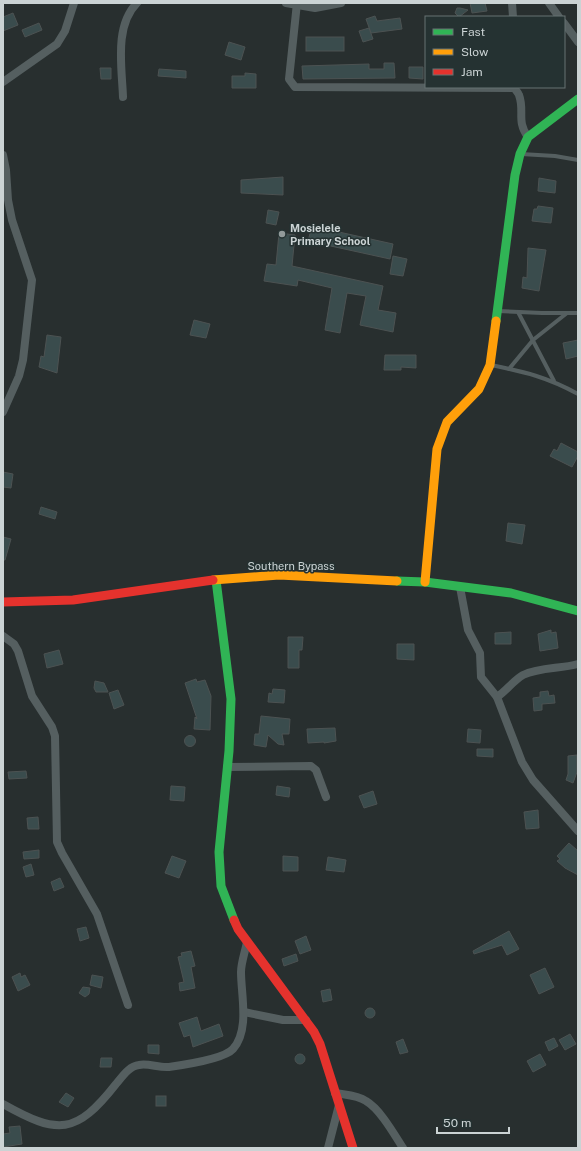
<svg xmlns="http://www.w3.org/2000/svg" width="581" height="1151" font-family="'Public Sans',sans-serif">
  <rect width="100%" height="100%" fill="#282f2f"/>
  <!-- building -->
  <g fill="#3a4c4d" stroke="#4c5252">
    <path d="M470 3H485L487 11 472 13Z"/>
    <path d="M457 8H460L468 10 459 17 455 13Z"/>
    <path d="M13 13 18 25 3 31V17Z"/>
    <path d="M375 16 377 21 400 18 402 29 371 33 366 19Z"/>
    <path d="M39 23 42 30 25 37 22 30Z"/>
    <path d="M369 28 373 39 363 42 359 31Z"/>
    <rect x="306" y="37" width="38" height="14"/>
    <path d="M229 42 245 47 241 60 225 55Z"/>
    <path d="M384 63H394L395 78 303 79 302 66 369 64V69H384Z"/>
    <path d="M409 67H423V79L409 78Z"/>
    <path d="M100 68H111V79H101Z"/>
    <path d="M159 69 186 71V78L158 76Z"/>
    <path d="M245 73 256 74V88H232V76H245Z"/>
    <path d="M283 177V195L241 193V180Z"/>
    <path d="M539 178 556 181 555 193 538 191Z"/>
    <path d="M538 206 553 208 551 223 532 221 534 209H537Z"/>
    <path d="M268 210 279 212 276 225 266 223Z"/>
    <path d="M312 226 393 244 390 259 308 241Z"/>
    <path d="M279 233 295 235 292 266 383 286 378 310 396 313 393 332 360 325 366 296 347 293 340 333 325 330 332 288 298 280 297 286 264 281 267 264 276 265Z"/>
    <path d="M528 248 546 250 539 291 522 288 523 277 527 278Z"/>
    <path d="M393 256 407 259 403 276 390 274Z"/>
    <path d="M194 320 210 324 206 338 190 335Z"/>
    <path d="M47 335 61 337 57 373 39 367 41 356 44 357Z"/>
    <path d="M578 340V356L566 359 563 343Z"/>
    <path d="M385 355H416V368L401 367V370H384Z"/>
    <path d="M561 443 578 452V456L572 467 550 456 554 449 557 451Z"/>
    <path d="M3 472 13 474 11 488 3 487Z"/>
    <path d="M41 507 57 512 55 519 39 514Z"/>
    <path d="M508 523 525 525 522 544 506 541Z"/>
    <path d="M3 537 11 539 5 560H3Z"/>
    <path d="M551 630V633L556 632 558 648 540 651 538 634Z"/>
    <path d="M511 632V644H495V633Z"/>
    <path d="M288 637H303L302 650H299V668H288Z"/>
    <path d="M397 644H414V660L397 659Z"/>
    <path d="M59 650 63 664 47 668 44 654Z"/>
    <path d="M196 679 197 682 205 680 211 696 210 730 194 729 195 717 197 719 185 683Z"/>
    <path d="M95 681 104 683 108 692H96L94 688Z"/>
    <path d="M273 689 285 690 284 703 268 702 269 693 272 694Z"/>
    <path d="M118 690 124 705 114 709 109 693Z"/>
    <path d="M548 691 549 696 554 695 555 703 542 704V710L534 711 533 698 540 697V692Z"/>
    <path d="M261 716 290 719 289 734H282L284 745 278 744 268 735 266 747 254 745 255 734H259Z"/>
    <path d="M335 728 336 741 324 743V742L308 743 307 729Z"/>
    <path d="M468 729 481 730 480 743 467 742Z"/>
    <circle cx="190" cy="741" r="5.5"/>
    <path d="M477 749H493V757L477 756Z"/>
    <path d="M577 755V772L573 783 566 780 568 774V756Z"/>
    <path d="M26 771 27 778 9 779 8 772Z"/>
    <path d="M171 786 185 787 184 801 170 800Z"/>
    <path d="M277 786 290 788 289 797 276 795Z"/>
    <path d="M373 791 377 804 364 808 359 796Z"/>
    <path d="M538 810 539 828 526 829 524 812Z"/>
    <path d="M38 817 39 829H28L27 818Z"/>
    <path d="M569 843 578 851V875L565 868 557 861 560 859 557 856Z"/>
    <path d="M39 850V858L24 859 23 852Z"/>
    <path d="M172 856 186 861 179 878 165 873Z"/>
    <path d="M283 856 298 857V871H283Z"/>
    <path d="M328 857 346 860 344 872 326 870Z"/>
    <path d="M31 864 34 875 26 877 23 867Z"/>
    <path d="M60 878 64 887 54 891 51 882Z"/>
    <path d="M86 927 89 938 80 941 77 929Z"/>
    <path d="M509 931 519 949 507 955 502 945 474 954 473 951Z"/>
    <path d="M306 936 311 950 300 954 295 941Z"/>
    <path d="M191 951 195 966 191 967 195 988 180 991 179 983 184 982 178 957 182 956 181 953Z"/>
    <path d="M296 954 298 961 284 966 282 959Z"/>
    <path d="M545 968 554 987 539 994 530 975Z"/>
    <path d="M20 973 21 977 25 975 30 985 18 991 12 977Z"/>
    <path d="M92 975 103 977 101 988 90 985Z"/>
    <path d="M83 987 90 988 89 994 85 997 79 993Z"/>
    <path d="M330 989 332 1000 323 1002 321 991Z"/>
    <circle cx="370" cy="1013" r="5"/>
    <path d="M197 1017 201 1031 219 1024 223 1036 193 1047 190 1035 184 1037 179 1023Z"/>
    <path d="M570 1034 576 1044 565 1050 559 1040Z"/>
    <path d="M554 1038 558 1046 549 1051 545 1042Z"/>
    <path d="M403 1039 408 1052 400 1054 396 1042Z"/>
    <path d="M148 1045H159V1054L148 1053Z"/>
    <circle cx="300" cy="1059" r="5"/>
    <path d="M540 1054 546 1065 533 1072 527 1061Z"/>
    <path d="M101 1058H112L111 1067H100Z"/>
    <path d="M66 1093 74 1098 68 1107 59 1102Z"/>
    <rect x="156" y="1096" width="10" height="10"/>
    <path d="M20 1126 22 1144 3 1147V1134L10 1133 9 1127Z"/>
  </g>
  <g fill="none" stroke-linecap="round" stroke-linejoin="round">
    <!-- lane -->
    <g stroke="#555f60" stroke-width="4">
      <path d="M521 154 555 156 578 160"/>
      <path d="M498 311 542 313H578"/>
      <path d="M518 312 554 381"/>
      <path d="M491 365C525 372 547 377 578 394"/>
      <path d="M509 369 533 340 567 313"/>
    </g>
    <!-- street -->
    <g stroke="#555f60" stroke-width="8">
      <path d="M286 3 315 8 341 3"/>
      <path d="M297 3 289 79 295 87 514 88"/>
      <path d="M512 3 513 17"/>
      <path d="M549 3 559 17"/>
      <path d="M564 23 578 42"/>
      <path d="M3 82 57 44 65 31 74 3"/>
      <path d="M514 87C515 90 518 92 519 95 525 111 516 121 528 137"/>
      <path d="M123 97C122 68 114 26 137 3"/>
      <path d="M3 155 6 170 8 200 12 220 32 280 23 360 19 376 3 412"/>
      <path d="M460 587 468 630 480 653 481 677 497 697 522 762 533 780 578 831"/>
      <path d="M3 636 14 644 18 651 32 696 52 727 55 736 57 842 62 853 97 914 128 1005"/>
      <path d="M497 697C506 691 514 680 523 675 540 667 560 669 578 664"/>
      <path d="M227 767 311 766 316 770 326 797"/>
      <path d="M244 1012 283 1020H306"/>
      <path d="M335 1093C345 1095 357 1095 366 1101 380 1109 394 1134 403 1148"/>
      <path d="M3 1104C58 1135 76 1135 116 1084 122 1077 129 1066 139 1065 148 1063 159 1068 169 1067 183 1065 224 1059 233 1049 250 1030 241 995 241 972 241 963 245 952 247 942"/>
      <path d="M328 1148 339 1105"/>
    </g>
    <!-- fast -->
    <g stroke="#30b455" stroke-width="9">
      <path d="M496 321 515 175 520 154 528 137 578 99"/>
      <path d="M216 580 231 699 229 751 219 852 221 886 234 920"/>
      <path d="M397 581 425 582 511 593 578 611"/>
    </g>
    <!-- slow -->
    <g stroke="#ff9f0a" stroke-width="9">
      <path d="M213 580 279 575 397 581"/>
      <path d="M425 582 437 449 447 422 479 389 490 365 496 321"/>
    </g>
    <!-- jam -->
    <g stroke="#e5322d" stroke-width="9">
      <path d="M3 602 73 600 213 580"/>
      <path d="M234 920 238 929 314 1032 320 1044 353 1148"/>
    </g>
  </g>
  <!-- markers -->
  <circle fill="#929a9a" stroke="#253232" stroke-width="1.5" cx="282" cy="234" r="4"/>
  <g text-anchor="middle" stroke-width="3" stroke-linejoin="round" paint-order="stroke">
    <!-- poi labels -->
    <g font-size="11" font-weight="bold" fill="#cbd3d4" stroke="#253232" text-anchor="start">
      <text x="290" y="232">Mosielele<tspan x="290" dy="13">Primary School</tspan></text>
    </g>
    <!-- street labels -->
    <g font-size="11" fill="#cbd3d4" stroke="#253232">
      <text x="291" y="570">Southern Bypass</text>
    </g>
  </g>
  <!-- border -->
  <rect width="581" height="1151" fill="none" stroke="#cbd3d4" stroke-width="8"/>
  <!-- legend -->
  <rect x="425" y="16" width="140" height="72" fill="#253232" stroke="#677273"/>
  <rect x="433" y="29" width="20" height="6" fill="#30b455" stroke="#677273"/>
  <text x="461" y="36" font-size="12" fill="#cbd3d4">Fast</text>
  <rect x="433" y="49" width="20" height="6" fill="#ff9f0a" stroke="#677273"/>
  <text x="461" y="56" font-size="12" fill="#cbd3d4">Slow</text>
  <rect x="433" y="69" width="20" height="6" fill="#e5322d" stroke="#677273"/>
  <text x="461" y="76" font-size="12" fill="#cbd3d4">Jam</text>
  <!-- scale -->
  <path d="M437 1127v6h72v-6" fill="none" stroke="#cbd3d4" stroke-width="2"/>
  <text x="443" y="1127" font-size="12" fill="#cbd3d4" stroke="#253232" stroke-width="3" paint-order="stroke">50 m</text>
</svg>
